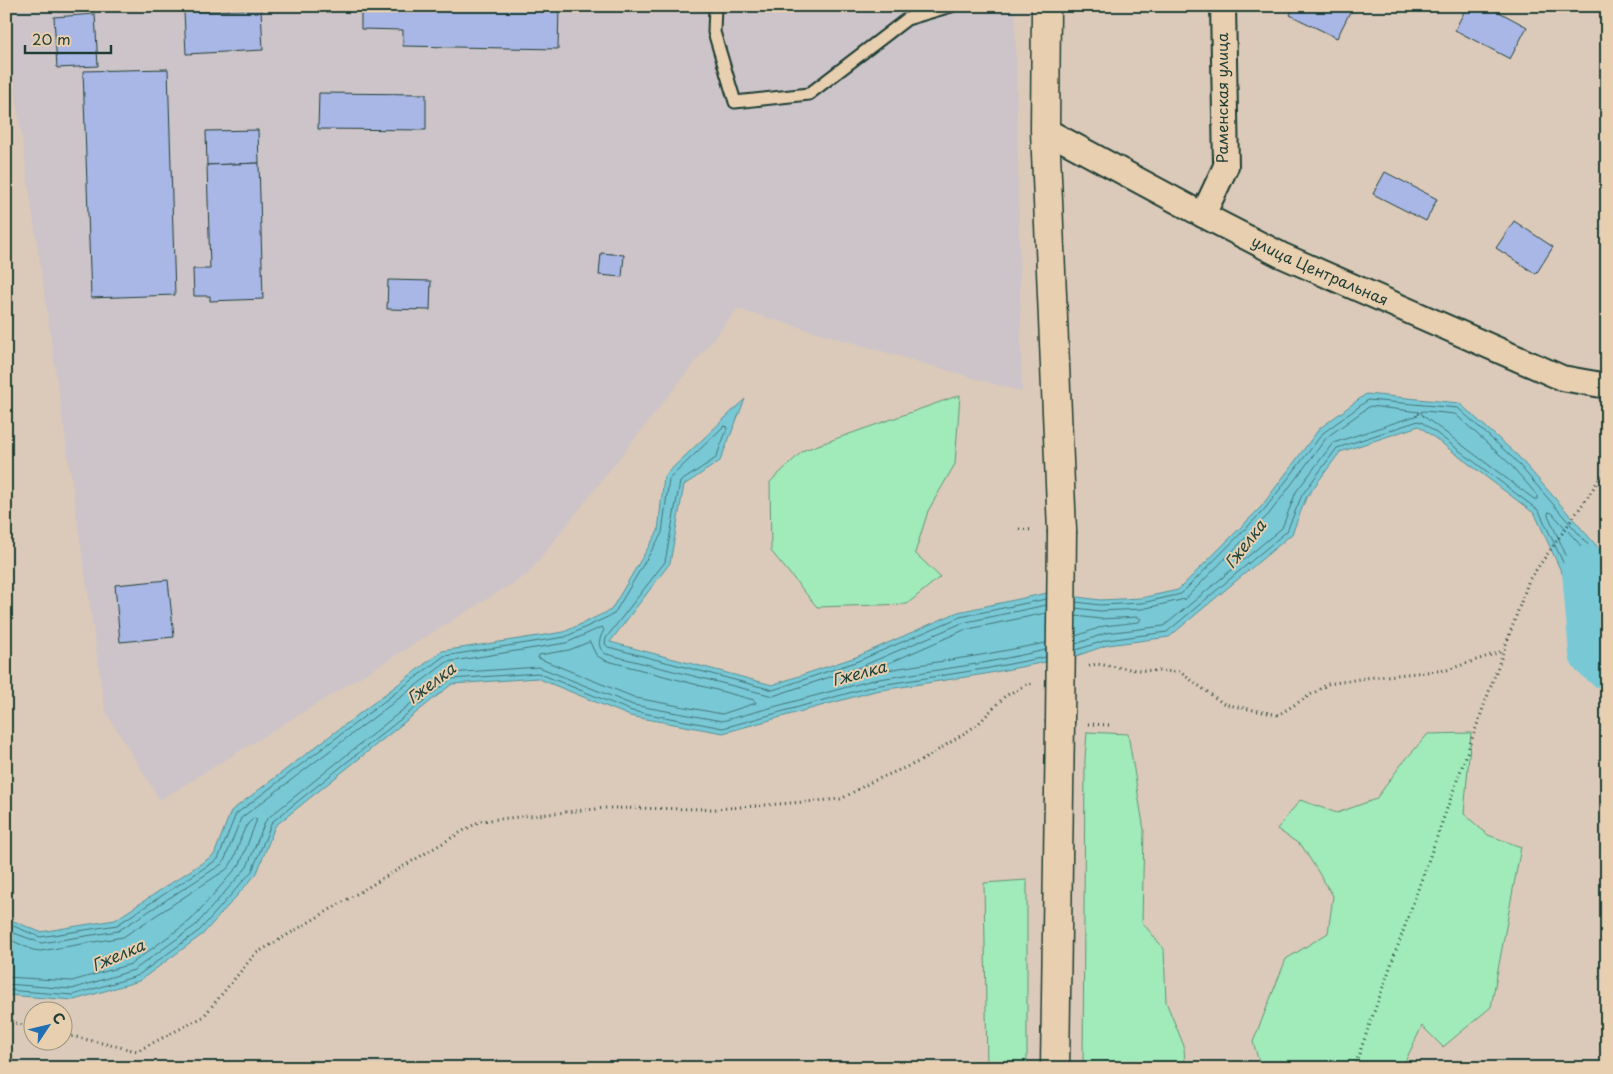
<svg xmlns="http://www.w3.org/2000/svg" width="1613" height="1074" font-family="'Playpen Sans',sans-serif">
  <rect width="100%" height="100%" fill="#dbcaba"/>
  <filter id="ink" filterUnits="userSpaceOnUse"><feTurbulence type="fractalNoise" baseFrequency=".02" numOctaves="2"/><feDisplacementMap in="SourceGraphic" scale="10" xChannelSelector="R" yChannelSelector="G"/><feConvolveMatrix kernelMatrix="1 2 1 2 8 2 1 2 1" color-interpolation-filters="sRGB"/></filter>
  <g filter="url(#ink)">
    <!-- built -->
    <path fill="#ccc4c8" d="M6 6H1015L1022 392 737 309 528 574 160 800 105 711 6 30Z"/>
    <!-- green -->
    <g fill="#a1eab9" stroke="#609476">
      <path d="M960 395 955 464 928 511 915 553 940 577 907 604 817 607 771 551 770 482 804 450Z"/>
      <path d="M1087 732 1128 734 1144 830 1142 922 1164 949 1166 1002 1184 1046 1185 1068H1083L1085 758Z"/>
      <path d="M1471 733 1464 814 1488 835 1521 847 1491 1007 1443 1047 1422 1026 1402 1068H1261L1253 1042 1286 959 1328 933 1333 896 1302 846 1277 829 1300 800 1337 813 1376 799 1400 766 1428 734Z"/>
      <path d="M1027 880V1068H987L984 883Z"/>
    </g>
    <!-- water -->
    <path fill="#79c8d6" stroke="#559095" d="M1366 394 1459 403 1517 455 1602 552 1595 631 1607 641V672L1535 514 1419 426 1340 452 1306 498 1292 534 1169 637 1108 645 1076 656 985 674 875 691 723 733 630 716 537 678 452 684 275 826 257 873 203 934 139 981 74 1000 6 995V918L40 932 115 920 214 855 231 811 442 651 564 632 611 610 658 531 664 476 745 399 720 461 684 485 670 563 610 642 772 685 856 657 958 612 1047 593 1100 600 1141 598 1178 590 1261 507 1319 429Z"/>
    <g fill="none" stroke-linecap="round" stroke-linejoin="round">
      <!-- shore -->
      <g stroke="#437575" stroke-width="1">
        <path d="M1424 411 1455 414 1509 463 1537 495V499H1534L1422 415 1421 412Z"/>
        <path d="M1549 512 1552 513 1590 556 1587 590 1586 592 1582 591 1548 515Z"/>
        <path d="M1076 636 1104 626 1139 622 1141 619 1138 617 1100 619 1076 616"/>
        <path d="M590 642 596 655 604 660 754 700 756 703 722 714 636 698 538 658 539 655 569 650Z"/>
        <path d="M1046 643 981 655 881 671 879 669 880 667 964 630 1046 613"/>
        <path d="M1076 644 1106 633 1164 626 1282 528 1296 492 1333 443 1418 415 1419 412 1370 406 1327 437 1269 514 1185 599 1142 609 1100 611 1076 608"/>
        <path d="M1076 650 1107 640 1167 632 1287 531 1302 495 1337 448 1418 421 1423 423 1539 511 1588 616 1591 614 1597 555 1514 459 1458 408 1368 400 1323 433 1264 510 1181 594 1142 603 1100 605 1076 602"/>
        <path d="M6 923 40 937 117 925 218 859 236 814 444 656 565 637 614 614 662 533 669 479 724 426 727 427V429L716 458 680 482 665 562 606 638 605 644 608 647 773 690 858 661 960 617 1046 599"/>
        <path d="M6 930 41 943 118 931 222 864 225 859 241 818 447 662 566 643 602 627 604 630C599 639 596 647 606 654L773 696 860 667 962 623 1046 605"/>
        <path d="M6 938 33 950 41 951 123 937 227 869C240 855 238 829 254 818L257 819 240 864 191 920 131 964 72 981 6 977"/>
        <path d="M6 984 72 989 134 970 196 925 247 867 265 822 268 818 445 676 450 673 539 667 633 705 722 721 873 680 983 663 1046 650"/>
        <path d="M6 990 73 995 137 976 200 930 252 871 272 822 451 679 538 673 632 711 723 728 874 686 984 669 1046 657"/>
      </g>
      <!-- river -->
      <path stroke="#79c8d6" stroke-width="52" d="M1588 571 1595 653 1607 663"/>
    </g>
    <!-- building -->
    <g fill="#a9b7e7" stroke="#1f3d34">
      <path d="M198 6H229V10L198 11Z"/>
      <path d="M361 6H559L558 49 403 46V30L361 29Z"/>
      <path d="M1294 6H1353L1337 38 1290 15Z"/>
      <path d="M1467 6H1488L1527 27 1510 59 1455 30Z"/>
      <path d="M261 9 263 50 186 54 184 12Z"/>
      <path d="M95 14 98 66 57 68 54 17Z"/>
      <path d="M168 69 175 295 91 298 83 71Z"/>
      <path d="M319 93 426 94V130L318 129Z"/>
      <path d="M258 130 259 163 207 165 206 131Z"/>
      <path d="M259 163 263 299 210 301V296H194L193 269H210L207 165Z"/>
      <path d="M1385 172 1437 199 1426 221 1373 194Z"/>
      <path d="M1514 221 1553 247 1536 274 1496 248Z"/>
      <path d="M601 253 624 255 622 277 599 275Z"/>
      <path d="M388 280 431 281 430 310 387 309Z"/>
      <path d="M168 580 174 637 120 642 115 585Z"/>
    </g>
    <g fill="none" stroke-linecap="round" stroke-linejoin="round">
      <defs>
        <path id="lane" d="M715 6 714 32 735 102 809 94 907 19 951 6"/>
        <g id="street">
          <path id="s1" d="M1045 130 1203 215 1281 255 1562 378 1607 386"/>
          <path d="M1203 215 1226 166 1223 6"/>
        </g>
        <g id="secondary">
          <path d="M1046 6 1045 130 1062 531"/>
          <path d="M1055 1068 1060 723"/>
        </g>
      </defs>
      <!-- lane casing -->
      <use href="#lane" stroke="#1f3d34" stroke-width="15"/>
      <!-- street casing -->
      <use href="#street" stroke="#1f3d34" stroke-width="28"/>
      <!-- secondary casing -->
      <use href="#secondary" stroke="#1f3d34" stroke-width="31"/>
      <!-- path -->
      <g stroke="#1f3d34" stroke-width="3" stroke-dasharray="1 4" stroke-linecap="butt">
        <path d="M1019 529 1034 530"/>
        <path d="M1089 666 1097 664 1136 670 1180 672 1224 704 1278 715 1328 684 1366 678 1447 670 1503 651"/>
        <path d="M1088 724 1109 725"/>
        <path d="M6 1021 32 1027"/>
        <path d="M62 1034 137 1051 203 1017 255 954 480 821 605 808 716 809 841 799 871 782 923 760 977 725 1005 696 1026 685 1033 683"/>
        <path d="M1354 1068 1529 580 1587 498 1607 467"/>
      </g>
      <!-- lane -->
      <use href="#lane" stroke="#e7cfaf" stroke-width="11"/>
      <!-- street -->
      <use href="#street" stroke="#e7cfaf" stroke-width="24"/>
      <!-- secondary -->
      <use href="#secondary" stroke="#e7cfaf" stroke-width="28"/>
      <defs>
        <path id="secondary-bridge" d="M1060 723 1062 531"/>
      </defs>
      <!-- secondary-bridge casing -->
      <use href="#secondary-bridge" stroke="#1f3d34" stroke-width="31" stroke-linecap="butt"/>
      <!-- secondary-bridge -->
      <use href="#secondary-bridge" stroke="#e7cfaf" stroke-width="28"/>
    </g>
  </g>
  <g text-anchor="middle" stroke-width="4" stroke-linejoin="round" paint-order="stroke">
    <!-- street labels -->
    <g font-size="15" fill="#1f3d34" stroke="#e7cfaf">
      <text transform="translate(1223 98) rotate(-90)" y="5">Раменская улица</text>
      <text dy="5" stroke="none"><textPath href="#s1" startOffset="309">улица Центральная</textPath></text>
    </g>
    <!-- water labels -->
    <g font-size="16" font-style="italic" fill="#24443c" stroke="#e7cfaf">
      <text transform="translate(1245 544) rotate(-52)" y="6">Гжелка</text>
      <text transform="translate(859 673) rotate(-15)" y="6">Гжелка</text>
      <text transform="translate(431 683) rotate(-37)" y="6">Гжелка</text>
      <text transform="translate(118 955) rotate(-23)" y="6">Гжелка</text>
    </g>
  </g>
  <!-- margin -->
  <rect width="1613" height="1074" fill="none" stroke="#e7cfaf" stroke-width="25"/>
  <rect x="12" y="12" width="1588" height="1049" fill="none" stroke="#1f3d34" stroke-width="2" filter="url(#ink)"/>
  <!-- north arrow -->
  <g transform="translate(48 1026) rotate(55)"><circle r="24" fill="#e7cfaf" stroke="#97957e"/>
  <path d="M0-4L9 19L0 12L-9 19Z" fill="#1f6fb2"/>
  <text y="-8" font-size="14" font-weight="bold" text-anchor="middle" fill="#1f3d34">С</text>
  </g>
  <!-- scale -->
  <path d="M25 45v8h86v-8" fill="none" stroke="#1f3d34" stroke-width="2.5"/>
  <text x="32" y="45" font-size="15" fill="#1f3d34" stroke="#e7cfaf" stroke-width="4" paint-order="stroke">20 m</text>
</svg>
